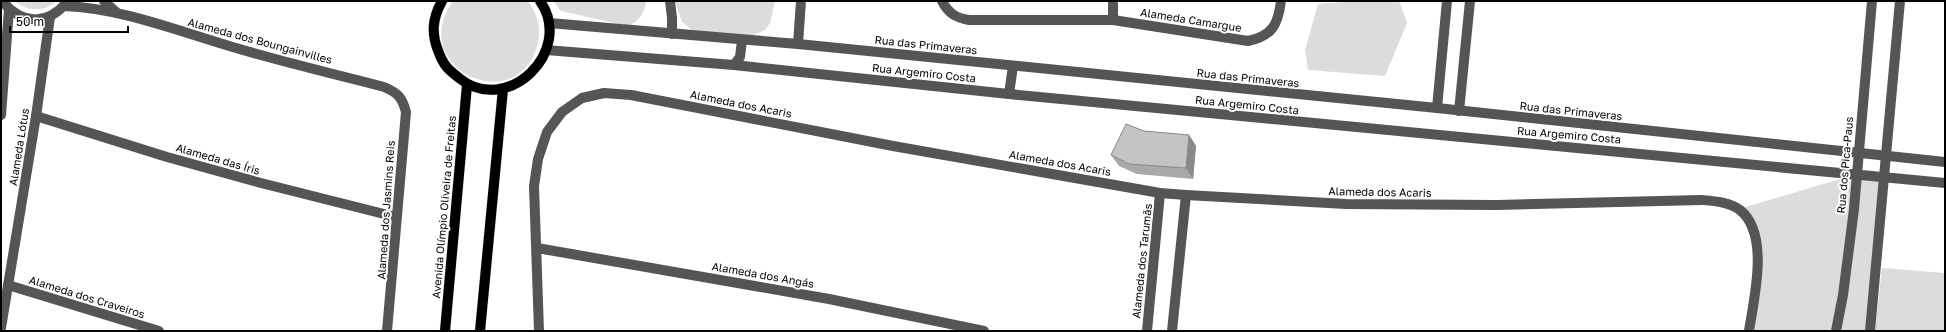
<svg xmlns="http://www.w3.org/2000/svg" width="1946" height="332" font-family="'Golos Text',sans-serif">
  <rect width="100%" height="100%" fill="#fff"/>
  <!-- green -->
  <g fill="#dcdcdc">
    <path d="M14 1H56C43 13 27 11 14 1Z"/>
    <path d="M453 1H528C538 15 542 30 537 47 514 119 406 67 453 1Z"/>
    <path d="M553 1H646C645 13 639 21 628 26L561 11Z"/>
    <path d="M675 1H775L770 23 765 30 749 37 692 30 682 22Z"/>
    <path d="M1358 1H1399L1407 23 1385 76 1308 70 1305 50 1318 4Z"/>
    <path d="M1857 174 1885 177 1870 331H1749L1757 252 1739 209Z"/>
    <path d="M1882 268 1945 273V331H1875Z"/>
  </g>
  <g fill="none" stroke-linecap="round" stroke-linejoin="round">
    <defs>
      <g id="major">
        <path d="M442 1C432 19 431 34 439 53 444 66 448 69 459 78 507 117 575 51 540 1"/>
        <path d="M445 331 467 85"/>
        <path d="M480 331 503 89"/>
      </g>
    </defs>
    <!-- major casing -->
    <use href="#major" stroke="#dbdbdb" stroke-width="11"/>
    <!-- minor -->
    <g stroke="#555" stroke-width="10">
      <path d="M2 1C22 25 48 26 68 1"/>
      <path d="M104 1 117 13"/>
      <path d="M670 1 672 18V34"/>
      <path d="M942 1C948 13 956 18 969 20H1113L1248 41C1272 36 1278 25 1281 1"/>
      <path d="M1113 1V20"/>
      <path d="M64 6C119 8 173 29 226 45 278 61 331 73 384 87 398 93 402 97 406 112L387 331"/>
      <path d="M549 23 798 44 1437 108 1945 162"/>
      <path d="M798 44 801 1"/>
      <path d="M546 50 734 65 1009 94 1945 183"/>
      <path d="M734 65 740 57 742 40"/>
      <path d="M1009 94 1013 66"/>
      <path d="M1437 108 1447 1"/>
      <path d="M1459 111 1470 1"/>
      <path d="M1 115 9 9"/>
      <path d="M36 116 167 157 261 183 396 217"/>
      <path d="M537 248 829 299 984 331"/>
      <path d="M8 285 159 331"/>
      <path d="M1 328 36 116 50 17"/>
      <path d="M539 331 534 186 538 159 547 132 562 112 582 98 604 93 631 95 893 146 1160 193 1186 195 1346 204 1497 205 1702 200C1714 201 1730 202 1740 210 1770 234 1754 298 1749 331"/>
      <path d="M1147 331 1160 193"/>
      <path d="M1172 331 1186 195"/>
      <path d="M1836 331 1843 295 1854 209 1872 1"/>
      <path d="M1870 331 1900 1"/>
    </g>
    <!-- major -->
    <use href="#major" stroke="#000" stroke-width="10"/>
  </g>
  <!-- wall -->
  <path fill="#a9a9a9" d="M1144 131 1189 135 1196 146 1193 179 1137 174 1119 166 1111 155Z"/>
  <!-- shaded-wall -->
  <path fill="#898989" d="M1189 135 1196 146 1193 179 1186 168Z"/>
  <!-- building -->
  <path fill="#c4c4c4" stroke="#898989" d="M1126 124 1144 131 1189 135 1186 168 1129 164 1111 155Z"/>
  <g text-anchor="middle" stroke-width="4" stroke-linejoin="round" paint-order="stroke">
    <!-- street labels -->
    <g font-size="11" fill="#000" stroke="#fff">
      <text transform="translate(1191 20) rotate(9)" y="4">Alameda Camargue</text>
      <text transform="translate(260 41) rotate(15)" y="4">Alameda dos Boungainvilles</text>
      <text transform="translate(926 45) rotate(6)" y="4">Rua das Primaveras</text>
      <text transform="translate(924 73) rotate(6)" y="4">Rua Argemiro Costa</text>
      <text transform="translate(1248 78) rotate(6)" y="4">Rua das Primaveras</text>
      <text transform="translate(741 104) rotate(11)" y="4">Alameda dos Acaris</text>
      <text transform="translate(1247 105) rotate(6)" y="4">Rua Argemiro Costa</text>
      <text transform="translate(1571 111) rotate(6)" y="4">Rua das Primaveras</text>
      <text transform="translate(1569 135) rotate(5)" y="4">Rua Argemiro Costa</text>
      <text transform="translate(19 147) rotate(-81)" y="4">Alameda Lótus</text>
      <text transform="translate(218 159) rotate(16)" y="4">Alameda das Íris</text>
      <text transform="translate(1060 163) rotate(10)" y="4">Alameda dos Acaris</text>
      <text transform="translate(1845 165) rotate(-85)" y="4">Rua dos Pica-Paus</text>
      <text transform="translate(1380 192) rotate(1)" y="4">Alameda dos Acaris</text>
      <text transform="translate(444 207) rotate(-85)" y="4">Avenida Olímpio Oliveira de Freitas</text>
      <text transform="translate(386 210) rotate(-86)" y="4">Alameda dos Jasmins Reis</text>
      <text transform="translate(1142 261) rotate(-84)" y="4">Alameda dos Tarumãs</text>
      <text transform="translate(763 275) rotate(10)" y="4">Alameda dos Angás</text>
      <text transform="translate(87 297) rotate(17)" y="4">Alameda dos Craveiros</text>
    </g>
  </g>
  <!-- border -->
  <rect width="1946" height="332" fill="none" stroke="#000000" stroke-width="4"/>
  <!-- scale -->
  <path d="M10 26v6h118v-6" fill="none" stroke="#000000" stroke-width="2"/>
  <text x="16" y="26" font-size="12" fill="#000000" stroke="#ffffff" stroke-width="3" paint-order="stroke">50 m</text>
</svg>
